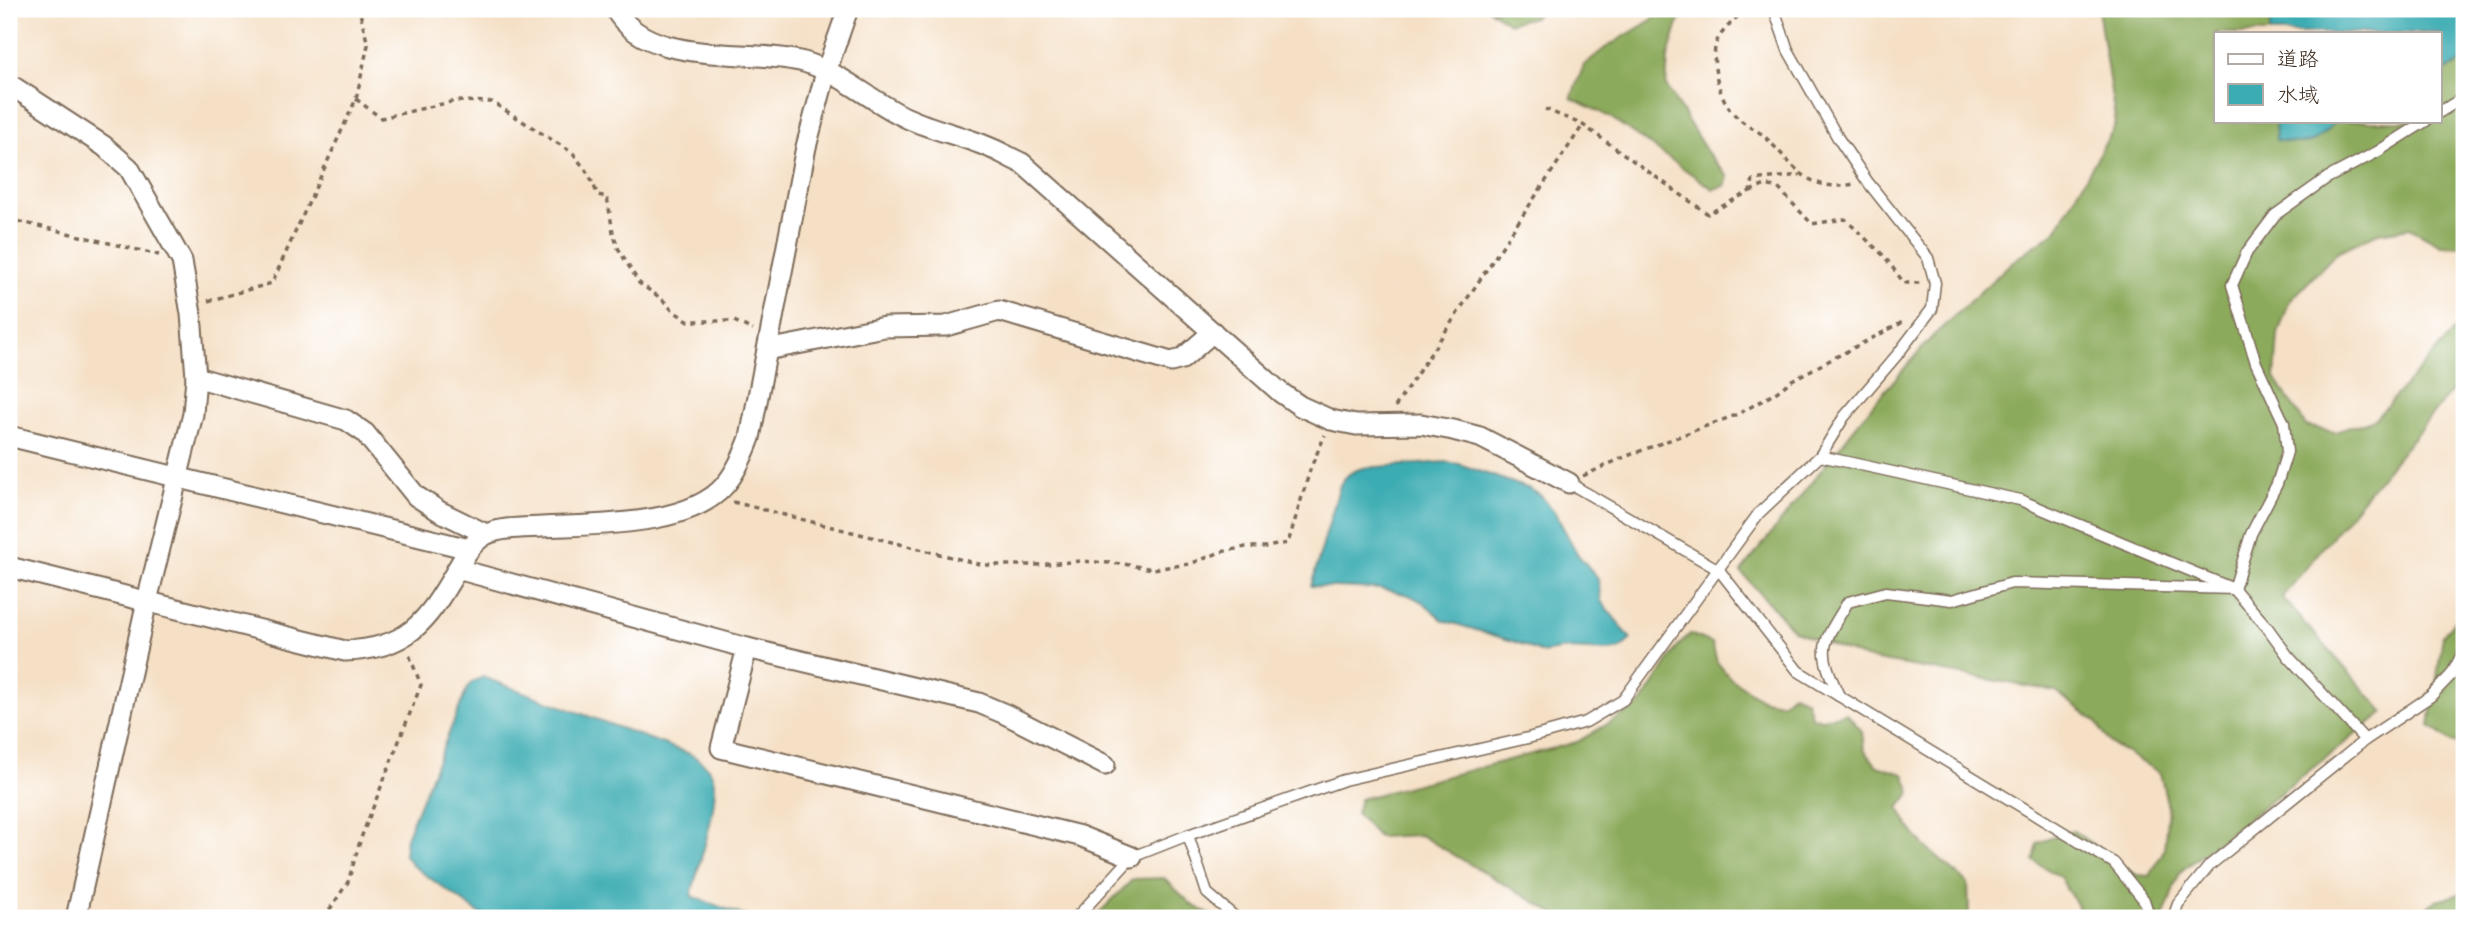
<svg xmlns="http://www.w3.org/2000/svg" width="2473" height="927" font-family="'Comic Neue','Klee One',sans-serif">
  <rect width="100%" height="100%" fill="#fff"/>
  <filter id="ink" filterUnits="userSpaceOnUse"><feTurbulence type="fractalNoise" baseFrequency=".0143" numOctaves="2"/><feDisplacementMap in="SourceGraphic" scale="14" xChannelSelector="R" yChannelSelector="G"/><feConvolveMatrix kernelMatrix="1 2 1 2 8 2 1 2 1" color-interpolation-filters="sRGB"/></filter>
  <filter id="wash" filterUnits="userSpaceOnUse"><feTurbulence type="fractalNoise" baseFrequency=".00686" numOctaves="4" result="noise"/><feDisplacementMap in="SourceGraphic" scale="28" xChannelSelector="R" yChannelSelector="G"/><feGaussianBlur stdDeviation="1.57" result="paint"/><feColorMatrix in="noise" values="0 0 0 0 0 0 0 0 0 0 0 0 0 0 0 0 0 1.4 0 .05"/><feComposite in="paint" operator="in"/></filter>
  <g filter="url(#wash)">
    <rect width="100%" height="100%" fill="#f5e0c6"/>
    <!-- forest -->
    <g fill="#8caa5c" stroke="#646a3d" stroke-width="2" fill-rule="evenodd">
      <path d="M1489 9H1543L1534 17 1509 23Z"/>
      <path d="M1657 9H1689L1679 20 1668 57 1666 86 1707 152 1728 177 1725 186 1713 189 1610 117 1571 98 1584 65 1605 48 1653 19Z"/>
      <path d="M2098 9H2464V246L2441 245 2410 228 2378 233 2337 252 2289 302 2278 334 2275 378 2306 426 2335 432 2375 419 2464 320V376L2282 597 2384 712 2180 872 2163 918H2081L2077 906 2060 877 2034 861 2038 843 2072 830 2137 875 2150 876 2164 850 2168 807 2160 773 2110 743 2095 721 2055 691 1865 658 1794 631 1741 572 1875 402 1932 337 2013 261 2056 231 2116 124ZM2216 33H2440V121H2216Z"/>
      <path d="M2464 609V746L2452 742 2430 726 2443 635Z"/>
      <path d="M1690 634 1712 643 1717 662 1730 678 1763 700 1782 703 1793 693 1806 700 1812 718 1823 719 1846 713 1862 731 1864 750 1877 766 1904 774 1911 792 1899 808C1914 843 1940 859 1968 883L1969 916 1971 918H1562L1420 835 1378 837 1356 813 1360 799 1577 742 1641 704 1678 646Z"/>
      <path d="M1164 878 1192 905 1216 918H1094L1133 879Z"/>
      <path d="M2464 893V918H2412L2437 900Z"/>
    </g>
    <!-- water -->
    <g fill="#3aacb2" stroke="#3a6b68" stroke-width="2">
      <path d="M2270 9H2464V58L2457 65 2444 71 2440 69V33H2270Z"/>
      <path d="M2275 121H2335C2314 147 2307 145 2276 140Z"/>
      <path d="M1445 462 1459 464 1530 489 1541 496 1554 511 1578 555 1598 578 1601 601 1631 639 1620 649 1609 651 1566 649 1542 653 1519 643 1443 620 1423 602 1409 595 1381 589 1311 586 1340 485C1346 475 1352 471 1363 468Z"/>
      <path d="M483 677 690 754C700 760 709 766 713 777 721 801 697 869 691 896L750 918H486L413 866 404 854 406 837 468 687 472 682Z"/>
    </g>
  </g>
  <g filter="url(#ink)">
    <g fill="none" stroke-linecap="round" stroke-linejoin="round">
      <defs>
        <g id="lane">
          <path d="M2440 112 2464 97"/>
          <path d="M1820 456 2020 500 2234 589 2267 627 2288 656 2365 740"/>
          <path d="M1569 483 1719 570 1798 671 2114 863 2144 900 2150 918"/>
          <path d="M1839 696C1817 647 1821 646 1848 602L1886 592 1952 600 2012 583 2234 589 2251 534 2277 484 2287 452 2284 423 2256 363 2232 285 2247 252 2275 215 2327 178 2377 152 2426 121"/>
          <path d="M1188 835 1207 893 1236 918"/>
          <path d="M1076 918 1132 857 1188 835 1344 780 1528 738 1586 722 1623 700 1759 513 1820 456 1844 417 1897 355 1932 309 1935 283 1928 258 1867 181 1838 138 1788 50 1774 9"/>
          <path d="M2173 918 2178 904 2210 865 2365 740 2431 696 2451 675 2464 651"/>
        </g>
        <g id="street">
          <path d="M615 9C648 68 747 47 804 62 842 73 872 102 907 118 935 131 965 136 993 149 1003 153 1012 159 1022 163L1280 392 1300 406 1331 420 1356 425 1421 424 1453 430 1480 437 1569 483"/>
          <path d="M9 84 104 146 129 168 182 261 191 314 196 377 193 414 147 601 76 918"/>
          <path d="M767 350 884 327 946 326 999 311 1171 362 1182 359 1213 332"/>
          <path d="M196 377 346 420 365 433 416 496 439 511 486 534"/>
          <path d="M9 436 469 549"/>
          <path d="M9 567 345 651C407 649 426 623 455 573 463 559 470 544 485 535 500 527 525 528 542 527 594 524 690 527 725 485 737 471 744 454 750 438L806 147 826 72 848 9"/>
          <path d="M457 569 747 648 979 703 1005 714 1105 765"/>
          <path d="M747 648 721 748 1080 836 1132 857"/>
        </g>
      </defs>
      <!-- lane casing -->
      <use href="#lane" stroke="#7c6a59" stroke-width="13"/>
      <!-- street casing -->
      <use href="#street" stroke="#7c6a59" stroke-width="23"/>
      <!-- path -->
      <g stroke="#7c6a59" stroke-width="3.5" stroke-dasharray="5 5" stroke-linecap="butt">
        <path d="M1745 9C1736 19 1717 34 1715 47 1712 70 1720 102 1737 117 1745 125 1756 129 1764 136 1794 164 1806 194 1854 184"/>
        <path d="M356 99 381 118 455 101 492 102 573 153 589 175 598 195 607 197 613 232 618 248 639 283 662 299 673 311 689 321H734L753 330"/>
        <path d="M1545 109 1583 125 1708 214 1750 191 1753 180 1800 175"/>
        <path d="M1750 191 1766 185 1778 188 1812 224 1845 219 1884 256 1904 283H1922"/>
        <path d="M9 219 159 255"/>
        <path d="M208 301 272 283 356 99 368 45 359 9"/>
        <path d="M1395 407 1583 125"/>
        <path d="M1583 476 1622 458 1738 414 1774 394 1792 380 1903 322"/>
        <path d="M733 502 983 565H1037L1080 561 1123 564 1153 569 1190 564 1221 552 1246 547H1266L1288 543 1311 467 1325 435"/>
        <path d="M324 918 348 882 361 838 421 685 408 652"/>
      </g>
      <!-- lane -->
      <use href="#lane" stroke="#fff" stroke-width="10"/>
      <!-- street -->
      <use href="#street" stroke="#fff" stroke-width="19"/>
    </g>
  </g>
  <!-- margin -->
  <rect width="2473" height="927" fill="none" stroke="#fff" stroke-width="35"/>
  <!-- legend -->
  <rect x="2214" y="32" width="228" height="91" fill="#ffffff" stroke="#b1aaa5" stroke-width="2"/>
  <rect x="2228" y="54" width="35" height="10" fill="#ffffff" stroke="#b1aaa5" stroke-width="2"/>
  <text x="2277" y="66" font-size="21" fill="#3b2a1e">道路</text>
  <rect x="2228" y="84" width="35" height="21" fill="#3aacb2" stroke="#b1aaa5" stroke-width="2"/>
  <text x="2277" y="102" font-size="21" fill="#3b2a1e">水域</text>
</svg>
